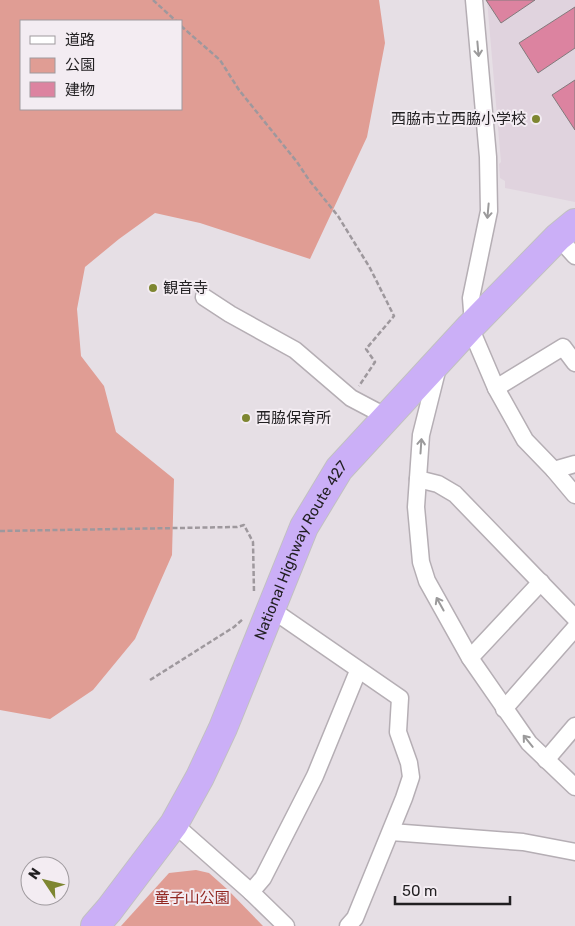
<svg xmlns="http://www.w3.org/2000/svg" width="575" height="926" font-family="Rubik,'Noto Sans JP',sans-serif">
  <rect width="100%" height="100%" fill="#e6dfe5"/>
  <!-- built -->
  <path fill="#e0d3de" d="M487 0H575V202L505 188V181L500 178 499 164 501 162Z"/>
  <!-- green -->
  <g fill="#e09d94" fill-rule="evenodd">
    <path d="M0 0H379L385 43 367 137 310 259 200 223 155 213 119 239 85 267 77 309 81 356 104 386 116 432 174 479 172 555 135 639 93 690 50 719 0 710ZM21 21H181V109H21Z"/>
    <path d="M196 870 209 873 227 889 263 926H121L169 873Z"/>
  </g>
  <!-- building -->
  <g fill="#dc83a0" stroke="#827a7c">
    <path d="M486 0H535L501 23Z"/>
    <path d="M575 7V48L538 73 519 43Z"/>
    <path d="M575 80V130L552 95Z"/>
  </g>
  <g fill="none" stroke-linecap="round" stroke-linejoin="round">
    <defs>
      <g id="street">
        <path d="M558 237 575 256"/>
        <path d="M204 297 230 314 295 350 351 398 387 417"/>
        <path d="M473 324 471 298 489 211 488 157 474 0"/>
        <path d="M470 327 496 388 525 440 554 470 575 495"/>
        <path d="M438 367 421 435 416 507 421 562 427 581 470 658 529 743 575 787"/>
        <path d="M496 388 563 347 575 363"/>
        <path d="M554 470 575 464"/>
        <path d="M418 479 438 484 455 494 575 618"/>
        <path d="M271 609 400 698 398 732 409 763 411 777 404 798 355 918 348 926"/>
        <path d="M470 658 541 582"/>
        <path d="M504 709 575 628"/>
        <path d="M546 760 575 726"/>
        <path d="M174 824 251 892 286 926"/>
        <path d="M391 832 523 842 575 852"/>
        <path d="M251 892 263 878 315 776 358 671"/>
      </g>
      <g id="highway">
        <path id="s1" d="M95 926 109 910 174 824 200 777 223 728 304 527 339 469 470 327 558 237 575 223"/>
      </g>
    </defs>
    <!-- street casing -->
    <use href="#street" stroke="#b5aeb4" stroke-width="19"/>
    <!-- highway casing -->
    <use href="#highway" stroke="#c1c0c1" stroke-width="30"/>
    <!-- path -->
    <g stroke="#9e989d" stroke-width="2.5" stroke-dasharray="5 2.5" stroke-linecap="butt">
      <path d="M153 0 176 21"/>
      <path d="M181 26 220 60 239 90 297 162 309 180 338 216 370 268 394 316 366 349 375 362 359 386"/>
      <path d="M0 531 237 527 244 525 253 542 254 592"/>
      <path d="M150 680 234 627 243 619"/>
    </g>
    <!-- street -->
    <use href="#street" stroke="#fff" stroke-width="16"/>
    <!-- highway -->
    <use href="#highway" stroke="#cbaff7" stroke-width="28"/>
  </g>
  <!-- one-way arrows -->
  <defs><path id="oneway-shaft" d="M-6 0H5M1.5-3L5.5 0L1.5 3" fill="none" stroke-width="1.6" stroke-linecap="round" stroke-linejoin="round" transform="scale(1.25)"/></defs>
  <g stroke="#9b9a9b">
    <use href="#oneway-shaft" transform="translate(478 49) rotate(85)"/>
    <use href="#oneway-shaft" transform="translate(488 211) rotate(95)"/>
    <use href="#oneway-shaft" transform="translate(421 446) rotate(-86)"/>
    <use href="#oneway-shaft" transform="translate(440 604) rotate(-119)"/>
    <use href="#oneway-shaft" transform="translate(528 741) rotate(-129)"/>
  </g>
  <!-- markers -->
  <g fill="#7e8631" stroke="#f3ecf2" stroke-width="2">
    <circle cx="536" cy="119" r="5"/>
    <circle cx="153" cy="288" r="5"/>
    <circle cx="246" cy="418" r="5"/>
  </g>
  <g text-anchor="middle" stroke-width="4" stroke-linejoin="round" paint-order="stroke">
    <!-- poi labels -->
    <g font-size="15" fill="#211f21" stroke="#f3ecf2" text-anchor="start">
      <text x="526" y="124" text-anchor="end">西脇市立西脇小学校</text>
      <text x="163" y="293">観音寺</text>
      <text x="256" y="423">西脇保育所</text>
    </g>
    <!-- street labels -->
    <g font-size="15" fill="#211f21" stroke="#f3ecf2">
      <text dy="5" stroke="none"><textPath href="#s1" startOffset="431">National Highway Route 427</textPath></text>
    </g>
    <!-- park labels -->
    <g font-size="15" fill="#912620" stroke="#f3ecf2">
      <text x="192" y="903">童子山公園</text>
    </g>
  </g>
  <!-- legend -->
  <rect x="20" y="20" width="162" height="90" fill="#f3ecf2" stroke="#9f9a9e"/>
  <rect x="30" y="36" width="25" height="8" fill="#ffffff" stroke="#9f9a9e"/>
  <text x="65" y="45" font-size="15" fill="#211f21">道路</text>
  <rect x="30" y="58" width="25" height="15" fill="#e09d94" stroke="#9f9a9e"/>
  <text x="65" y="70" font-size="15" fill="#211f21">公園</text>
  <rect x="30" y="82" width="25" height="15" fill="#dc83a0" stroke="#9f9a9e"/>
  <text x="65" y="95" font-size="15" fill="#211f21">建物</text>
  <!-- north arrow -->
  <g transform="translate(45 881) rotate(305)"><circle r="24" fill="#f3ecf2" stroke="#9f9a9e"/>
  <path d="M0-4L9 19L0 12L-9 19Z" fill="#7e8631"/>
  <text y="-8" font-size="14" font-weight="bold" text-anchor="middle" fill="#211f21">N</text>
  </g>
  <!-- scale -->
  <path d="M395 896v8h115v-8" fill="none" stroke="#211f21" stroke-width="2.5"/>
  <text x="402" y="896" font-size="15" fill="#211f21" stroke="#f3ecf2" stroke-width="4" paint-order="stroke">50 m</text>
</svg>
